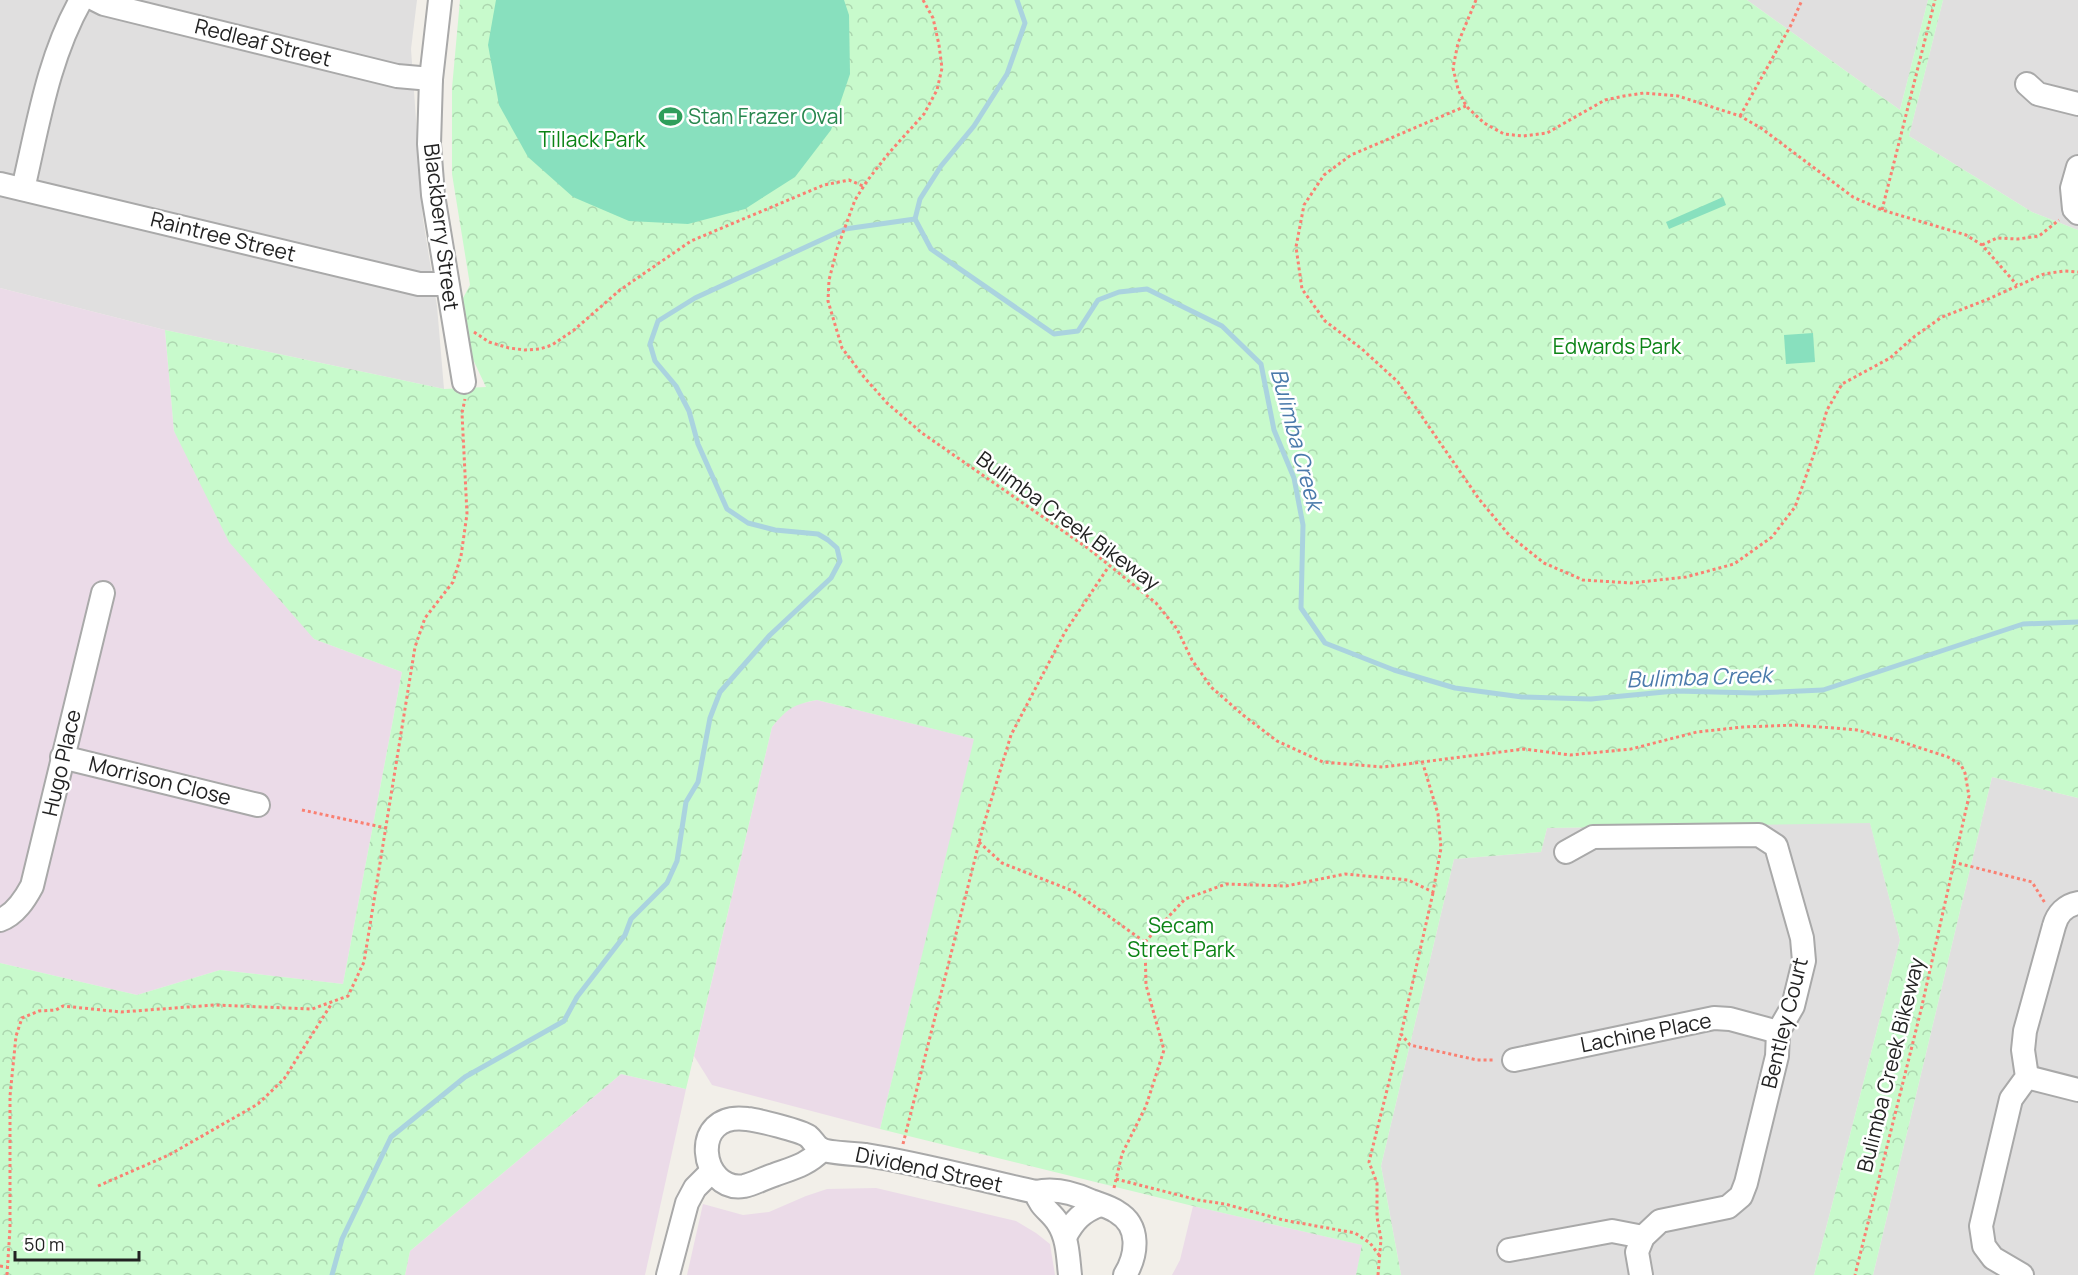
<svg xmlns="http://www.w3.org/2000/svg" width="2078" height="1275" font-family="Manrope,sans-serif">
  <defs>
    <pattern id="park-crowns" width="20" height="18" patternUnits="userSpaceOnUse" patternTransform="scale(1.5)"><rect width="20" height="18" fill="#c8facc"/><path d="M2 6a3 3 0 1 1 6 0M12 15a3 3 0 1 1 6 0" fill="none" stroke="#acd6af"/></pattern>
  </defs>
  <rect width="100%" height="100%" fill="#f2efe9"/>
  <!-- residential -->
  <g fill="#e0dfdf">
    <path d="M0 0H417L411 49 423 219 437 306 444 389 165 330 0 288Z"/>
    <path d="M1747 0H1928L1900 110Z"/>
    <path d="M1943 0H2078V230L2032 212 1909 136Z"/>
    <path d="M1992 777 2078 798V1275H1873Z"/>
    <path d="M1870 822 1900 940 1814 1275H1401L1381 1166 1454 859 1541 852 1547 828Z"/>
  </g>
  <!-- industrial -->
  <g fill="#ebdbe8">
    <path d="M0 288 165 330 174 431 314 639 402 672 343 984 220 970 137 995 0 963Z"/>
    <path d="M817 700 975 739 880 1129 712 1085 694 1056 772 727 783 713 798 704Z"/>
    <path d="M621 1074 686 1089 645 1275H405L410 1251Z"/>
    <path d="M876 1188 1016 1221 1036 1233 1050 1244 1055 1275H687L703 1204 743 1215 769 1212 806 1196 827 1189Z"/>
    <path d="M1193 1206 1363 1245 1356 1275H1172L1180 1260Z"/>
  </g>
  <!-- park -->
  <path fill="url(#park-crowns)" d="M460 0H1747L1900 110 1928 0H1943L1909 136 2032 212 2078 230V798L1992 777 1873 1275H1814L1900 940 1870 823 1547 828 1541 852 1454 859 1381 1166 1401 1275H1356L1362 1245 1193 1206 880 1129 974 739 817 700C794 704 787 709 772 727L686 1089 621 1074 410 1251 405 1275H0V963L137 995 220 970 343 984 402 672 314 639 229 542 174 431 165 330 444 389 486 387 453 317 470 285 452 174V88Z"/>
  <!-- pitch -->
  <g fill="#88e0be">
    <path d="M496 0H844L849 15 850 74 831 130 795 177 745 209 688 224 629 221 573 197 528 157 499 105 488 45Z"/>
    <path d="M1723 197 1726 205 1669 229 1666 222Z"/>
    <path d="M1813 333 1815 362 1786 364 1784 335Z"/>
  </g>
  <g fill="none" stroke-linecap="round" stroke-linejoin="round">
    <!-- stream -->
    <g stroke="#aad3df" stroke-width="5">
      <path d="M1017 0 1025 23 1007 74 974 126 941 166 920 199 915 219 931 249 1054 334 1078 331 1098 300 1119 292 1147 289 1222 326 1261 364 1274 430 1294 478 1303 525 1301 608 1325 643 1394 670 1455 688 1522 697 1591 699 1675 691 1755 693 1823 690 2023 624 2078 622"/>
      <path d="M332 1275 342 1239 391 1137 465 1077 564 1021 577 997 625 935 631 919 667 883 677 861 686 802 698 782 710 718 720 692 770 635 831 578 840 561 837 548 828 540 818 534 775 530 748 523 727 509 698 444 689 411 676 386 655 361 650 344 658 321 695 298 845 229 915 219"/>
    </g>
    <defs>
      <g id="minor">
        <path d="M96 0 104 4 397 76 431 79"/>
        <path d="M440 0 431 79 429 144 433 195 464 382"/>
        <path d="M2027 84 2038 94 2078 104"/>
        <path d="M2078 167 2072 188 2074 209 2078 213"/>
        <path d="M0 184 419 284H447"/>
        <path d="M23 189C38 125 48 58 81 0"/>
        <path d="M62 757 258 805"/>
        <path d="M1566 852 1593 837 1759 835 1776 846 1802 938 1804 961 1793 1006 1778 1032 1777 1056 1746 1183 1741 1196 1728 1207 1660 1221 1643 1237 1637 1252 1641 1275"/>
        <path d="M0 920C15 915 25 899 32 886L103 593"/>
        <path d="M1514 1060 1714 1018 1730 1019 1778 1032"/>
        <path d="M2027 1077 2078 1090"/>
        <path d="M822 1150C807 1165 793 1168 774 1175 764 1178 754 1184 744 1186 700 1193 688 1111 747 1119 758 1120 801 1131 808 1136 813 1140 816 1147 821 1149 828 1153 857 1154 866 1155 923 1164 980 1180 1036 1192 1054 1188 1074 1193 1091 1201 1099 1204 1110 1207 1117 1212 1141 1226 1137 1255 1125 1275"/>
        <path d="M1036 1192C1040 1208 1050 1210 1058 1223 1068 1238 1068 1258 1070 1275"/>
        <path d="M1065 1237C1074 1220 1082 1212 1100 1205"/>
        <path d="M1509 1250 1612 1231 1643 1237"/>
        <path d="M668 1275 687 1203 695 1188 712 1171"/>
        <path d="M2022 1275 1993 1258 1984 1246 1981 1226 2011 1099 2027 1077 2023 1050 2025 1031 2054 926C2057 914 2066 905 2078 903"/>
      </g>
    </defs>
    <!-- minor casing -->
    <use href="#minor" stroke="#a9a9a9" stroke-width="26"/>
    <!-- path -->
    <g stroke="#fa8072" stroke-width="3" stroke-dasharray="3 3" stroke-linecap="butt">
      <path d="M923 0 933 18 939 45 942 68 937 90 924 114 888 154 867 181 855 200 837 249 829 280 828 301 842 348 864 377 887 403 922 433 1089 549 1156 603 1177 629 1192 660 1211 687 1243 715 1277 741 1323 762 1383 767 1524 749 1570 755 1601 752 1631 749 1697 732 1743 727 1796 725 1857 730 1893 739 1948 757 1961 765 1965 773 1969 796 1921 1010 1855 1275"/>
      <path d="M1476 0 1458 43 1453 68 1458 89 1466 106 1484 123 1504 134 1523 136 1547 133 1605 100 1624 96 1644 93 1678 96 1740 116 1761 128 1853 197 1882 210 1966 235 1982 245 2017 285"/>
      <path d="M1466 106 1351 155 1324 175 1304 205 1296 247 1302 289 1325 321 1362 349 1398 382 1479 499 1509 535 1544 563 1583 580 1631 583 1686 577 1734 564 1772 537 1795 507 1815 451 1827 410 1842 384 1890 358 1915 336 1942 317 1986 300 2044 274 2064 271 2078 272"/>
      <path d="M1740 116 1791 25 1802 0"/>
      <path d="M1882 210 1935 0"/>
      <path d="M1982 245 1997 238 2018 239 2039 236 2059 220"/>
      <path d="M474 332 489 342 509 348 525 350 540 349 552 345 574 330 620 290 691 241 824 185 849 180 863 186"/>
      <path d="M302 810 386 828"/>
      <path d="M979 842 1002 863 1073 891 1145 942"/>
      <path d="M1953 862 2032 882 2045 903"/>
      <path d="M1433 893 1401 1034 1410 1045 1477 1060H1495"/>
      <path d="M903 1144 983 827 1011 735 1065 632 1109 566"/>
      <path d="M1116 1179 1198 1200 1225 1204 1283 1220 1355 1233 1370 1243 1379 1255"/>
      <path d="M98 1186 169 1155 258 1104 284 1079 332 1003"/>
      <path d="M1114 1188 1122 1154 1146 1106 1164 1050 1146 985 1145 942 1185 899 1226 884 1286 886 1345 874 1408 880 1433 892 1441 848 1438 814 1423 764"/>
      <path d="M0 1266 7 1267"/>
      <path d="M7 1275 10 1228V1096L16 1036 22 1018 39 1011 56 1010 63 1006 121 1012 215 1005 312 1009 348 996 364 962 415 647 425 618 453 582 461 556 467 514 462 413 465 399"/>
      <path d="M1378 1275 1381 1239 1377 1217V1183L1369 1162 1401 1034"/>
    </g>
    <!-- minor -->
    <use href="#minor" stroke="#fff" stroke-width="22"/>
  </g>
  <!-- icons -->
  <defs>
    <symbol id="stadium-bare" viewBox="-9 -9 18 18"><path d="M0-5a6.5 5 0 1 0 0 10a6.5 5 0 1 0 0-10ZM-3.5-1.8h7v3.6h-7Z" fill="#2e9e5b" stroke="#fff" stroke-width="2.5" paint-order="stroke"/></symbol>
  </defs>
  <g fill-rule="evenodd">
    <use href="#stadium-bare" x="654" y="100" width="33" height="33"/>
  </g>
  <g text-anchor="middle" stroke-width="5" stroke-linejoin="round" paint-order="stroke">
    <!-- street labels -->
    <g font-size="21" fill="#222" stroke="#fff">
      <text transform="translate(263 43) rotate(14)" y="7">Redleaf Street</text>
      <text transform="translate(441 227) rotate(83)" y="7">Blackberry Street</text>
      <text transform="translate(223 237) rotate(14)" y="7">Raintree Street</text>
      <text transform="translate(1068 521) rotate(36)" y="7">Bulimba Creek Bikeway</text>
      <text transform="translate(62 763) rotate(-77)" y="7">Hugo Place</text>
      <text transform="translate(160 781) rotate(14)" y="7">Morrison Close</text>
      <text transform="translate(1785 1023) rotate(-76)" y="7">Bentley Court</text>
      <text transform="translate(1646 1033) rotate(-11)" y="7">Lachine Place</text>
      <text transform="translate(1891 1065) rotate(-76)" y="7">Bulimba Creek Bikeway</text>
      <text transform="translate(929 1170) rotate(12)" y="7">Dividend Street</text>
    </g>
    <!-- leisure labels -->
    <g font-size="21" fill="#27864d" stroke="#fff" text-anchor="start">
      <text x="688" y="124">Stan Frazer Oval</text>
    </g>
    <!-- park labels -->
    <g font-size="21" fill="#0c8416" stroke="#fff">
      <text x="592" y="147">Tillack Park</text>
      <text x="1617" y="354">Edwards Park</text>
      <text x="1181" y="933">Secam<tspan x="1181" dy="24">Street Park</tspan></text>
    </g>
    <!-- water labels -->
    <g font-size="22" font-style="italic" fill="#4a7aab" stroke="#fff">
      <text transform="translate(1297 439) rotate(75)" y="8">Bulimba Creek</text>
      <text transform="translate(1699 677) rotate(-2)" y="8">Bulimba Creek</text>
    </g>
  </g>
  <!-- scale -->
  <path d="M15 1251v9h124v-9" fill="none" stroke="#222222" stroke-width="3"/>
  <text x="24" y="1251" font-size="18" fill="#222222" stroke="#ffffff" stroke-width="4.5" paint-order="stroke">50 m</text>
</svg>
